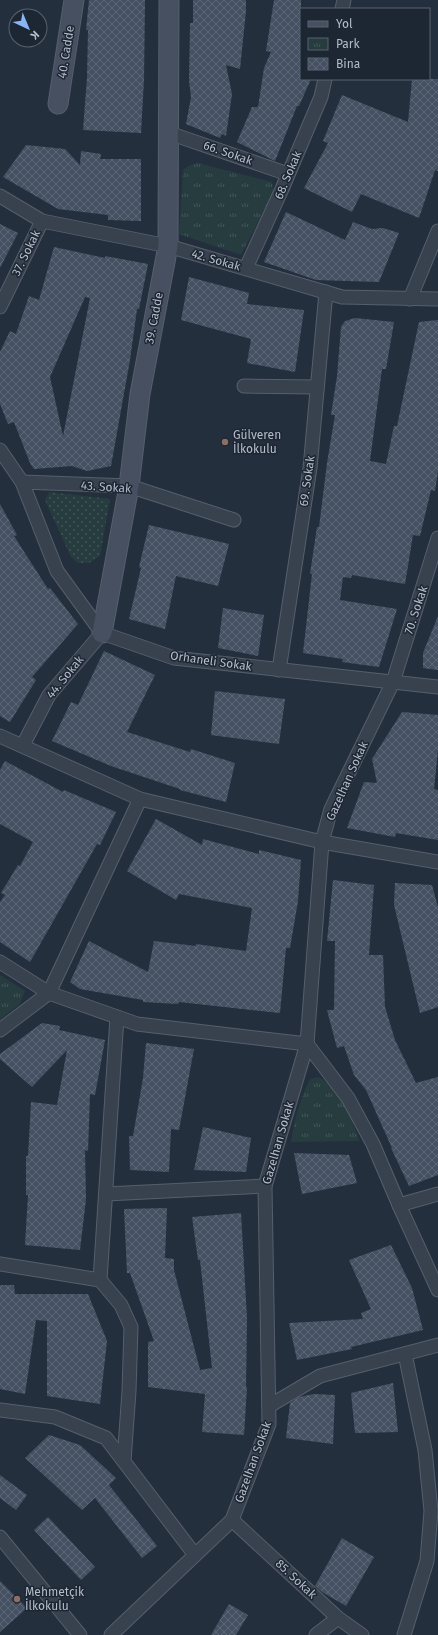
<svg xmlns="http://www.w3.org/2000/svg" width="438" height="1635" font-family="'Fira Sans',sans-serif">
  <defs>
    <pattern id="grass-dots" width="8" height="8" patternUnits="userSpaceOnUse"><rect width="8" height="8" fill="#263c3f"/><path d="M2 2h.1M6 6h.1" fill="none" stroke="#435659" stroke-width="1.8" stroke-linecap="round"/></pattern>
    <pattern id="park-tufts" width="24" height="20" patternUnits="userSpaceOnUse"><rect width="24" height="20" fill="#263c3f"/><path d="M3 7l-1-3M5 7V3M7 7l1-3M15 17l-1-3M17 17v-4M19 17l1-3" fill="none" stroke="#435659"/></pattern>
    <pattern id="building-cross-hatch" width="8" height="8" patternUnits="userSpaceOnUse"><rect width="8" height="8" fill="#455162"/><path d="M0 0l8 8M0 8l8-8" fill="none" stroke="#5d6877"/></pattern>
  </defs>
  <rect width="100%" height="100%" fill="#242f3e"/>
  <!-- grass -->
  <path fill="url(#grass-dots)" d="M49 492 110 499 100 556 89 563H78L71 557 45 500Z"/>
  <!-- park -->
  <g fill="url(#park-tufts)">
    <path d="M198 163 272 182 274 191 241 255 179 234 183 170 188 166Z"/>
    <path d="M0 975 25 991 20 1004 0 1019Z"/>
    <path d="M319 1077C342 1091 350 1118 360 1141L291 1142C294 1121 300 1099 310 1079Z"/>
  </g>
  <!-- building -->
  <g fill="url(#building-cross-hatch)" fill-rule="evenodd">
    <path d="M89 0H145L144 80 141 133 83 130 87 78 88 30H86Z"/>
    <path d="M193 0H246V11L240 69 226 65 232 94 226 136 222 134 220 138 186 124 191 97 189 81 190 23H193Z"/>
    <path d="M274 0H301V79H311L299 106H297L275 161 237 142 252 107H258L264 68 271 52 266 51Z"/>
    <path d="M412 79H438V171L435 170 419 218 361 194 352 212 304 188 328 143 323 141 342 95 408 122Z"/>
    <path d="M26 145 65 149 80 165 81 151 101 154 100 159H141V221L108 220V215L58 209 3 177Z"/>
    <path d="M286 212 345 240 353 222 372 229 383 228 399 233 379 282 316 280 264 262Z"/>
    <path d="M0 224 18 233 0 268Z"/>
    <path d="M54 247 105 258V256L148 264 139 309H137L130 360 111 466 87 471 72 466 34 469 30 463 14 422 8 424 0 404V352L10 331 16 334 29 296 39 300ZM85 297 90 298 63 436 50 377Z"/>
    <path d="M189 277 249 293 247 304 304 310 295 372 247 363 251 339 181 320Z"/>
    <path d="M355 318 394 322 386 369H382L370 461 386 464 394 426H397L419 322 438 320V472L435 491 431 490 420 536 413 535 405 584 352 575 351 578 343 577 340 600 397 609 379 667 342 662 343 659 303 653 312 574H310L317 527H319L327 463 335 415H331L337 376 341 327 345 321Z"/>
    <path d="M0 504 17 535 14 536 48 589 50 588 78 624 32 677 36 680 10 722 0 716Z"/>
    <path d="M149 525 229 544 218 586 176 576 165 629 129 619 141 568 139 567Z"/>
    <path d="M223 608 264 615 258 656 218 648Z"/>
    <path d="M438 616V670L423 668V653Z"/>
    <path d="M104 651 155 675 127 732 190 752 191 749 235 763 226 802 180 790V789L111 766 52 741 71 702 78 705Z"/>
    <path d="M215 691 285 699 279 744 211 735Z"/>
    <path d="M402 712 438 715V750L434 789 438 790V840L396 833 395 837 347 828 364 782 377 783 372 759Z"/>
    <path d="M5 761 63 792 64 790 116 812 100 845 97 844 30 962 0 942V902L5 895 1 893 18 865 20 866 33 842 0 824V770Z"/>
    <path d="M156 819 202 845 203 839 259 854V850L301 860 298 901 290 948H286L280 1013 179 1002 178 1004 143 1002V1000L80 989 70 982 89 941 148 972 154 941 196 946V944L246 951 252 908 179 894 176 900 127 871Z"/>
    <path d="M333 880 374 885 369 955H383L385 1007 395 1040 416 1083 438 1077V1175L409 1186 391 1148H392L366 1090 354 1075 344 1046 337 1048 327 1010H334L335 941H327Z"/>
    <path d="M395 883 432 885 438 907V1007L420 1013 394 905Z"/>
    <path d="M42 1023 60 1026 59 1030 105 1040 95 1095 90 1094 88 1151 85 1150 86 1199 80 1250 25 1245 28 1195H26V1156H28L31 1102 57 1105 67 1050 32 1087 0 1059V1054Z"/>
    <path d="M146 1043 194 1049 179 1130 171 1129 169 1172 130 1170 129 1136H133L143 1078Z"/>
    <path d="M203 1127 251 1138 246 1172 194 1170Z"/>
    <path d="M294 1153 349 1155 357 1183 302 1194Z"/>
    <path d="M167 1208 165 1258 174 1259V1270L200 1370 212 1368 200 1260H198L192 1217 241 1213 247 1318 246 1387H247L244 1435 202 1432 205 1394 148 1387V1342L154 1341 130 1273H127L124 1209Z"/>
    <path d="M391 1245 412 1288 423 1330 351 1347 352 1349 297 1360 289 1323 363 1319 361 1313 371 1309 349 1260Z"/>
    <path d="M0 1285H14L15 1294H88L107 1341 100 1404 47 1396V1321L36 1320 25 1394 0 1389Z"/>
    <path d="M393 1383 398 1432 355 1433 351 1393Z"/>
    <path d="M314 1394 335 1395 333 1444 286 1438 290 1403 299 1397Z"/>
    <path d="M49 1435 80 1445 116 1478 109 1485 157 1546 142 1558 95 1498 82 1510 25 1458Z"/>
    <path d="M0 1475 27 1495 16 1510 0 1498Z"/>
    <path d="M48 1517 95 1567 81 1580 34 1530Z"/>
    <path d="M342 1538 374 1557 346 1606 322 1592 315 1586Z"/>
    <path d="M0 1581 27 1608 0 1632Z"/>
    <path d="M229 1604 248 1615 236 1635H211Z"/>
  </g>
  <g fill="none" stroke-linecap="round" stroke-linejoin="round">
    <defs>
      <g id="street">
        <path d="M342 9 344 0"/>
        <path d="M169 133 288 174"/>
        <path d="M0 196 42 221 168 246 342 297 438 299"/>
        <path d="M246 268 282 189 321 97 325 79"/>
        <path d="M410 299 438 231"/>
        <path d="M0 307 42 221"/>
        <path d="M244 386 317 387"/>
        <path d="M0 450 22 482 57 571 102 633 174 658 438 687"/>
        <path d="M22 482 129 486 234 520"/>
        <path d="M279 670 310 468 326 292"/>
        <path d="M0 736 140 799 322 842 438 862"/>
        <path d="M23 745 49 695 102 633"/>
        <path d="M0 962 49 993 137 1024 307 1044 348 1098 373 1144 399 1205 438 1194"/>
        <path d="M0 1030 49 993 140 799"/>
        <path d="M106 1194 265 1186"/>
        <path d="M399 1205 438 1290"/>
        <path d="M0 1264 100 1280 121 1305 131 1327 129 1391 124 1461"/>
        <path d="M100 1280 117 1017"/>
        <path d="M269 1406 320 1376 438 1345"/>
        <path d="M0 1410 55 1417 106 1438 195 1555"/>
        <path d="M232 1520 338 1618 362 1635"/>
        <path d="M0 1537 80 1635"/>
        <path d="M111 1635 232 1520 269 1424 265 1186 307 1044 322 842 331 809 393 682 438 538"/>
        <path d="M316 1635 338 1618"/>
        <path d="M404 1635 427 1561 431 1511 425 1450 405 1354"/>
      </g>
      <g id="secondary">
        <path d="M58 104 74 0"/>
        <path d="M102 633 129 486 140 394 168 246 169 0"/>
      </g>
    </defs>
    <!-- street casing -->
    <use href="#street" stroke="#565f6c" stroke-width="15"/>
    <!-- secondary casing -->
    <use href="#secondary" stroke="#565f6c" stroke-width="21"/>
    <!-- street -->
    <use href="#street" stroke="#38414e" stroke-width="13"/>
    <!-- secondary -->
    <use href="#secondary" stroke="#465061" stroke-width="19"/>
  </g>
  <!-- markers -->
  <g fill="#8d6e63" stroke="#1d2633" stroke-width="1.5">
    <circle cx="225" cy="442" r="4"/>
    <circle cx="17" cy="1599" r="4"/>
  </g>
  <g text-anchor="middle" stroke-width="3" stroke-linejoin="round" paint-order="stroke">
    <!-- street labels -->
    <g font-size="12" fill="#b4bcc9" stroke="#1d2633">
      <text transform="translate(66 52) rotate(-81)" y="4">40. Cadde</text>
      <text transform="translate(228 153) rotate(19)" y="4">66. Sokak</text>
      <text transform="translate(288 175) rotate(-67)" y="4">68. Sokak</text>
      <text transform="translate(26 253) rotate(-64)" y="4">37. Sokak</text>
      <text transform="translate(216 260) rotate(16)" y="4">42. Sokak</text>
      <text transform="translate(154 318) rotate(-79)" y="4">39. Cadde</text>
      <text transform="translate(307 481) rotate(-82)" y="4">69. Sokak</text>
      <text transform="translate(106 487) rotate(4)" y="4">43. Sokak</text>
      <text transform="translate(416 610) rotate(-72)" y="4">70. Sokak</text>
      <text transform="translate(211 661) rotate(8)" y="4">Orhaneli Sokak</text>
      <text transform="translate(65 677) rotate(-51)" y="4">44. Sokak</text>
      <text transform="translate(347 781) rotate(-66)" y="4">Gazelhan Sokak</text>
      <text transform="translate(278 1143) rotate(-74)" y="4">Gazelhan Sokak</text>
      <text transform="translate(253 1462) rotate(-70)" y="4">Gazelhan Sokak</text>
      <text transform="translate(296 1579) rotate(43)" y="4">85. Sokak</text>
    </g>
    <!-- poi labels -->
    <g font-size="12" fill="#b4bcc9" stroke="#1d2633" text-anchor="start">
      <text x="233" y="439">Gülveren<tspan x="233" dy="14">İlkokulu</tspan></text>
      <text x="25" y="1596">Mehmetçik<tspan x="25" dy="14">İlkokulu</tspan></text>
    </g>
  </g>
  <!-- legend -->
  <rect x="300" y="8" width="130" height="72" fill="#1d2633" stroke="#59626f"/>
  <rect x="308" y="21" width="20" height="6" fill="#465061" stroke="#59626f"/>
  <text x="336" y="28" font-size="12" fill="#b4bcc9">Yol</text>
  <rect x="308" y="38" width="20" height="12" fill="url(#park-tufts)" stroke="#59626f"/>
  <text x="336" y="48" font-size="12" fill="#b4bcc9">Park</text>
  <rect x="308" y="58" width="20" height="12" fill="url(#building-cross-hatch)" stroke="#59626f"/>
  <text x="336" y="68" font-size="12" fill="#b4bcc9">Bina</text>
  <!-- north arrow -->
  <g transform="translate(28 28) rotate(136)"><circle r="19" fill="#1d2633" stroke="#59626f"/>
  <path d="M0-3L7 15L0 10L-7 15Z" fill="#8ab4f8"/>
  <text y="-6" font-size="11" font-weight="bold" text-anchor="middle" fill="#b4bcc9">K</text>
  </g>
</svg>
